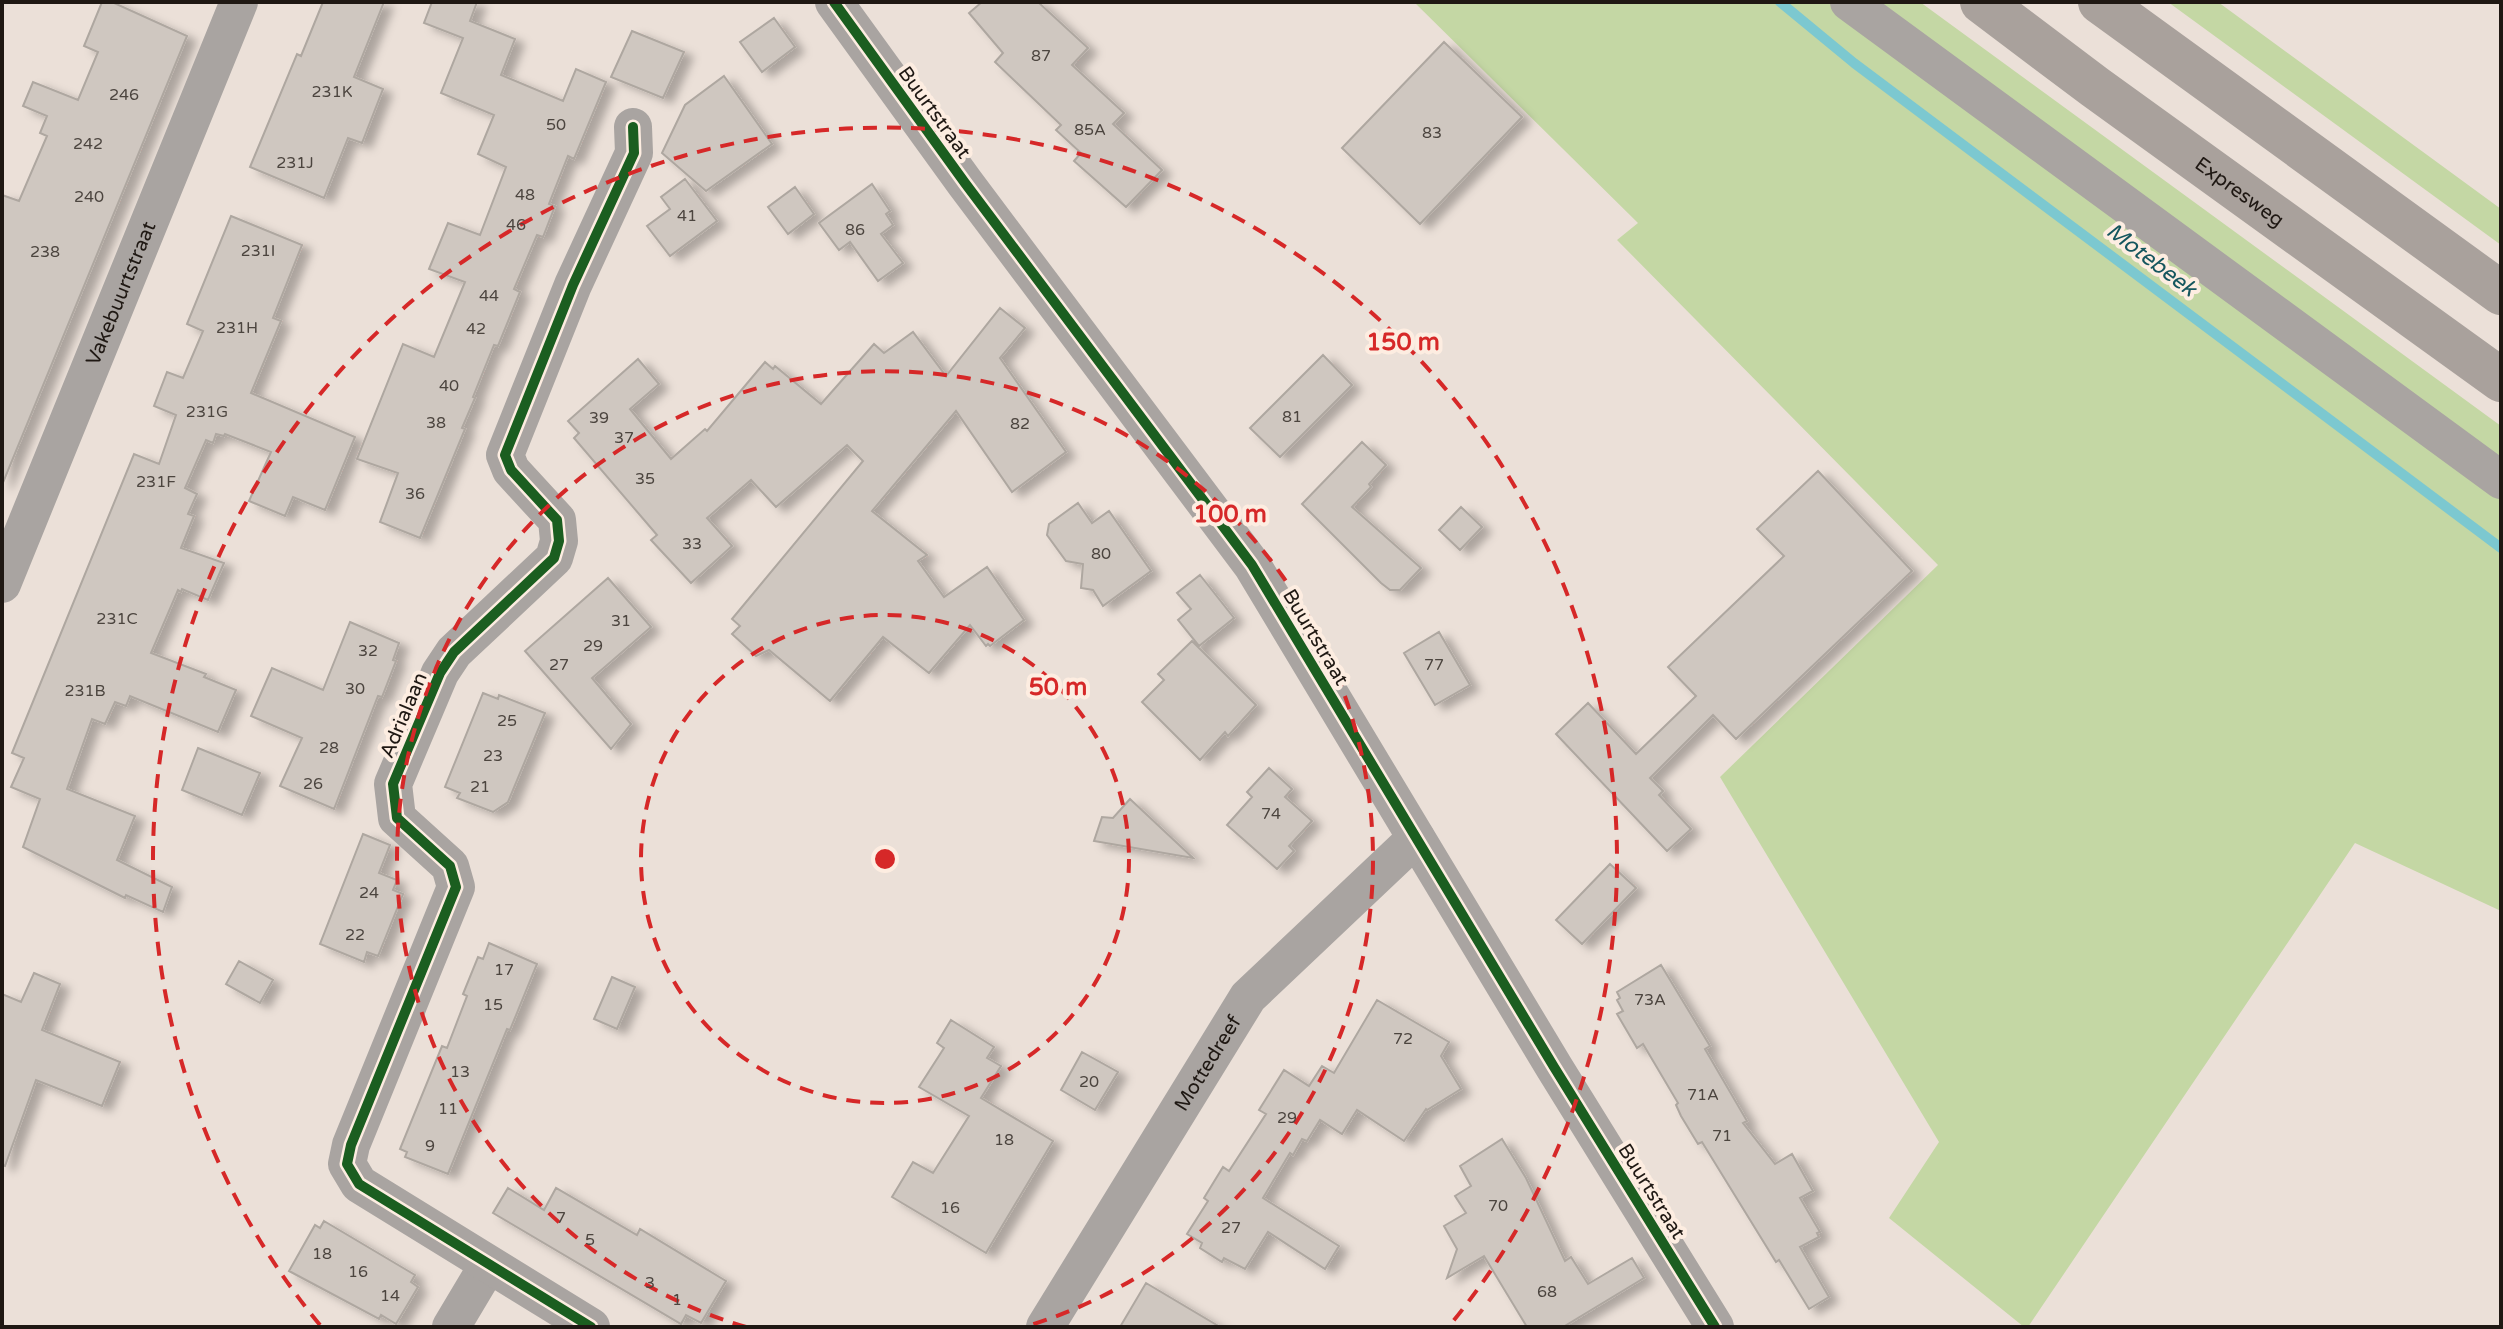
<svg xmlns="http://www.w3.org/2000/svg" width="2503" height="1329" font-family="'Varela Round',sans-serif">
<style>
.green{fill:#c4d7a4}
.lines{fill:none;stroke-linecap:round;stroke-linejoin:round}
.stream{stroke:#7cc8d0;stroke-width:10}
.building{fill:#cfc7c0;stroke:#aea7a0;stroke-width:2;filter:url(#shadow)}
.street{stroke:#a9a4a1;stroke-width:38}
.highway{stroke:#a9a19c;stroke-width:44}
.cycleway-casing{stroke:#fdede1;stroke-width:15}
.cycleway{stroke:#1b5e20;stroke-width:10}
.ring{fill:none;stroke:#d62828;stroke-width:4;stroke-dasharray:14 10}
.labels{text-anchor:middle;stroke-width:8;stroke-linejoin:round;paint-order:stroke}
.number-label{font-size:16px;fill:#4c453f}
.street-label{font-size:20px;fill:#1f1813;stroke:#fdede1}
.water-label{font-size:22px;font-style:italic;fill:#15565e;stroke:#fdede1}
.centre{fill:#d62828;stroke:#fdede1;stroke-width:4}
.ring-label{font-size:24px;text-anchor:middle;font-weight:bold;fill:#d62828;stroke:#fdede1;stroke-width:8;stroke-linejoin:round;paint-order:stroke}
</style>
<defs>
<filter id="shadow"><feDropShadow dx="9" dy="5" stdDeviation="4" flood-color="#0004"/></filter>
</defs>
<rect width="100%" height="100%" fill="#ebe0d8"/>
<!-- green -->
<path class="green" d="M1414 2H1920L2501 426V911L2355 843 2028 1327H2024L1889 1218 1939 1142 1720 777 1938 565 1617 240 1638 223Z
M2168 2H2218L2501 209V245Z"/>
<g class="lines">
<!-- stream -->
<path class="stream" d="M1780 2 1854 63 2501 548"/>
</g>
<!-- building -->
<path class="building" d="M102 2H112L187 36 2 485V195L19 201 47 136 40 133 47 116 23 106 33 82 78 100 98 52 84 46Z
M323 2H384L354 77 383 89 362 143 348 138 324 198 250 167 297 54 301 56Z
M432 2H477L470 21 515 39 501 75 563 101 576 69 606 82 574 159 568 156 549 204 555 206 543 237 537 235 514 289 520 292 498 346 494 345 473 397 475 398 462 428 465 429 420 538 380 522 398 473 357 459 403 344 434 357 465 282 429 269 448 223 480 235 506 167 478 154 494 115 441 93 463 38 424 23Z
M982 2H1038L1088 48 1072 65 1124 113 1113 124 1162 170 1126 207 1074 161 1081 153 1056 130 1061 125 995 62 1003 53 969 13Z
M774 18 795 47 762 72 740 42Z
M632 31 684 52 663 98 611 77Z
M1444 42 1522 117 1420 224 1342 148Z
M724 76 772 144 706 191 662 153 685 105Z
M685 179 717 221 670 256 647 226 670 209 661 197Z
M872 184 890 211 886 214 893 225 881 234 903 263 878 281 850 242 839 250 819 223Z
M795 187 814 214 788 234 768 207Z
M231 216 302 245 273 318 281 321 251 393 355 437 325 510 293 497 285 516 249 501 271 452 225 434 224 436 216 434 213 443 206 440 185 488 197 494 188 514 194 516 181 548 224 563 208 600 182 589 181 592 178 590 151 653 206 674 204 677 236 690 218 732 130 696 126 706 115 702 105 724 92 719 67 789 135 816 117 860 172 887 163 912 126 895 125 898 23 847 40 799 11 787 24 758 12 753 134 454 159 464 176 415 154 406 167 372 183 378 203 331 187 324Z
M1000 308 1025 328 1000 358 1066 452 1012 492 956 411 872 511 927 555 918 561 944 597 987 567 1024 620 990 646 988 644 986 646 970 625 929 673 883 637 830 701 769 650 756 656 732 634 740 626 732 619 863 461 847 445 776 507 751 480 707 518 732 546 691 583 651 540 657 535 574 438 579 433 568 421 638 359 659 384 630 409 671 459 705 429 707 431 765 362 773 369 775 366 821 404 874 344 884 353 913 332 946 376Z
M1323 355 1352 385 1280 457 1250 428Z
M1362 442 1386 465 1369 484 1371 487 1352 507 1421 568 1400 590H1390L1381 583 1302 504Z
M1818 471 1912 571 1736 739 1713 715 1650 778 1663 791 1659 795 1691 829 1667 851 1556 734 1588 703 1636 754 1696 696 1668 667 1784 556 1757 529Z
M1078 503 1092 523 1109 511 1151 571 1103 606 1093 590 1081 588 1083 564 1066 561 1047 535 1049 524Z
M1461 507 1482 527 1460 550 1439 530Z
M1200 575 1234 618 1199 646 1178 620 1191 609 1177 593Z
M608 578 651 627 592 678 631 724 611 749 525 651Z
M350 622 399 643 393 660 396 661 382 697 378 696 334 809 280 786 302 738 251 716 272 668 323 690Z
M1439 632 1470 685 1435 705 1404 653Z
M1192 641 1256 705 1228 736 1225 732 1200 760 1142 702 1164 680 1158 674Z
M483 693 498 699 499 695 545 713 508 802 493 812 457 798 460 793 445 787Z
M198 748 260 773 242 815 182 790Z
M1269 768 1292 789 1285 797 1312 821 1289 846 1294 851 1277 869 1227 825 1252 797 1247 792Z
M1130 799 1193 858 1094 841 1102 817 1113 818Z
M363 834 390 845 379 873 397 880 393 890 403 894 378 956 367 952 364 962 320 944Z
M1610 864 1636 888 1582 944 1556 920Z
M489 943 537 964 510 1030 507 1029 448 1174 405 1157 407 1152 400 1149 442 1046 447 1048 467 996 463 994 478 957 483 959Z
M239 961 273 980 260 1003 226 984Z
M1661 965 1710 1046 1705 1049 1747 1121 1743 1123 1775 1164 1792 1154 1813 1191 1800 1198 1820 1232 1817 1233 1819 1237 1800 1247 1829 1297 1809 1309 1779 1260 1776 1262 1702 1142 1698 1144 1681 1116 1676 1105 1678 1103 1643 1044 1637 1048 1617 1014 1623 1011 1617 1000 1620 998 1617 992Z
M34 973 60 984 42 1030 120 1062 102 1106 36 1080 5 1166 2 1165V994L21 1002Z
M612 977 635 987 617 1029 594 1019Z
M1377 1000 1449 1042 1441 1056 1461 1089 1427 1110 1426 1109 1404 1141 1357 1110 1342 1134 1320 1120 1307 1141 1302 1139 1293 1155 1290 1153 1263 1198 1339 1246 1325 1269 1268 1232 1245 1269 1224 1258 1222 1262 1200 1248 1202 1243 1187 1234 1208 1201 1204 1198 1223 1167 1229 1171 1266 1114 1259 1110 1284 1070 1309 1086 1322 1066 1334 1073Z
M951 1020 994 1047 987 1058 1001 1066 981 1098 1053 1141 986 1253 892 1197 913 1162 933 1173 969 1116 919 1087 944 1048 937 1043Z
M1082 1052 1118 1072 1095 1110 1061 1090Z
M1502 1139 1526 1178 1565 1261 1571 1257 1588 1284 1632 1258 1644 1278 1563 1327H1527L1484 1256 1447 1278 1457 1249 1444 1226 1466 1213 1455 1196 1471 1186 1460 1166Z
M508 1188 544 1210 556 1188 637 1235 640 1229 726 1281 701 1323 686 1315 681 1324 493 1213Z
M324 1221 415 1275 411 1282 418 1287 396 1324 381 1315 379 1319 289 1271 315 1225 320 1228Z
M1146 1283 1220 1327H1120Z"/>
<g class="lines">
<!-- street -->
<g class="street">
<path d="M834 2 965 183 1252 565 1554 1067 1715 1327"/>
<path d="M1849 2 2501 480"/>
<path id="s1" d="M2 584 239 2"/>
<path d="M451 1327 488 1265"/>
<path d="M591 1327 359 1184 347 1164 351 1145 456 887 450 866 397 818 393 784 440 673 454 652 554 558 559 541 557 520 511 470 505 455 573 285 634 153 633 127"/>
<path id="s2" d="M1045 1327 1248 997 1416 838"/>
</g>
<!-- highway -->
<g class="highway">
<path id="s3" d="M1982 2 2095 87 2501 380"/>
<path d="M2100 2 2501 293"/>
</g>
<defs>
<path id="cycleway" d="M834 2 965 183 1252 565 1554 1067 1715 1327
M591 1327 359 1184 347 1164 351 1145 456 887 450 866 397 818 393 784 440 673 454 652 554 558 559 541 557 520 511 470 505 455 573 285 634 153 633 127"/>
</defs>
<!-- cycleway casing -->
<use href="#cycleway" class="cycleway-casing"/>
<!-- cycleway -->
<use href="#cycleway" class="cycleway"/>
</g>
<!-- distance rings -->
<g class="ring">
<circle cx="885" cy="859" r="244"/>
<path d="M746 1327A488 488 0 1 1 1024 1327"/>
<path d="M320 1325A732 732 0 1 1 1450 1325"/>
</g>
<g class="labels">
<!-- number labels -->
<g class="number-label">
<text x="1041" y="61">87</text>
<text x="332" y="97">231K</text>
<text x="124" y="100">246</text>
<text x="556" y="130">50</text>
<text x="1090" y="135">85A</text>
<text x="1432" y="138">83</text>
<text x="88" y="149">242</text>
<text x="295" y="168">231J</text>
<text x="525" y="200">48</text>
<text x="89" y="202">240</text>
<text x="687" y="221">41</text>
<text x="516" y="230">46</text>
<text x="855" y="235">86</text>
<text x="258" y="256">231I</text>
<text x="45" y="257">238</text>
<text x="489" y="301">44</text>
<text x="237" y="333">231H</text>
<text x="476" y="334">42</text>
<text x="449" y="391">40</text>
<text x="207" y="417">231G</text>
<text x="1292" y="422">81</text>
<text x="599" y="423">39</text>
<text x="436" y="428">38</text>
<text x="1020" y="429">82</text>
<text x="624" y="443">37</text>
<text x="645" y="484">35</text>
<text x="156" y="487">231F</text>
<text x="415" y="499">36</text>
<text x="692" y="549">33</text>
<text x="1101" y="559">80</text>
<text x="117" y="624">231C</text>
<text x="621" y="626">31</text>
<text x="593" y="651">29</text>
<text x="368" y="656">32</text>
<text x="559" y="670">27</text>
<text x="1434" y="670">77</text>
<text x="355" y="694">30</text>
<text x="85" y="696">231B</text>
<text x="507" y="726">25</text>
<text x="329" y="753">28</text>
<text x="493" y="761">23</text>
<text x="313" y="789">26</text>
<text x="480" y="792">21</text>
<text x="1271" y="819">74</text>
<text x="369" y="898">24</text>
<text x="355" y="940">22</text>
<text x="504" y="975">17</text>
<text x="1650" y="1005">73A</text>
<text x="493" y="1010">15</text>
<text x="1403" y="1044">72</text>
<text x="460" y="1077">13</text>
<text x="1089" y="1087">20</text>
<text x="1703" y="1100">71A</text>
<text x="448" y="1114">11</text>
<text x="1287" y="1123">29</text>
<text x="1722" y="1141">71</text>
<text x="1004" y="1145">18</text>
<text x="430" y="1151">9</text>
<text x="1498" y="1211">70</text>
<text x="950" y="1213">16</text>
<text x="561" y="1223">7</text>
<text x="1231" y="1233">27</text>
<text x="590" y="1245">5</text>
<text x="322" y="1259">18</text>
<text x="358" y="1277">16</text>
<text x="650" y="1288">3</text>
<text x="1547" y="1297">68</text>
<text x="390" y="1301">14</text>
<text x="677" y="1305">1</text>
</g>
<!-- street labels -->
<g class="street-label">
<text transform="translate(935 112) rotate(54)" y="7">Buurtstraat</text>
<text dy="7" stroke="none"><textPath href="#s3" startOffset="320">Expresweg</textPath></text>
<text dy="7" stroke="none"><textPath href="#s1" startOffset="314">Vakebuurtstraat</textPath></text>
<text transform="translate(1316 637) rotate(59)" y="7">Buurtstraat</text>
<text transform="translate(403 715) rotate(-67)" y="7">Adrialaan</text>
<text dy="7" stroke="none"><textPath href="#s2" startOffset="310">Mottedreef</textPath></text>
<text transform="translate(1652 1191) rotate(58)" y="7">Buurtstraat</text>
</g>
<!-- water labels -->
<g class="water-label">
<text transform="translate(2152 259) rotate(37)" y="8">Motebeek</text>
</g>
</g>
<circle cx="885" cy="859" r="12" class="centre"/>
<g class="ring-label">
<text x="1403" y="350">150 m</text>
<text x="1230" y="522">100 m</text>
<text x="1058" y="695">50 m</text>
</g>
<!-- border -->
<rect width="2503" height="1329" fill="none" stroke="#1f1813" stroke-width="8"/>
</svg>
